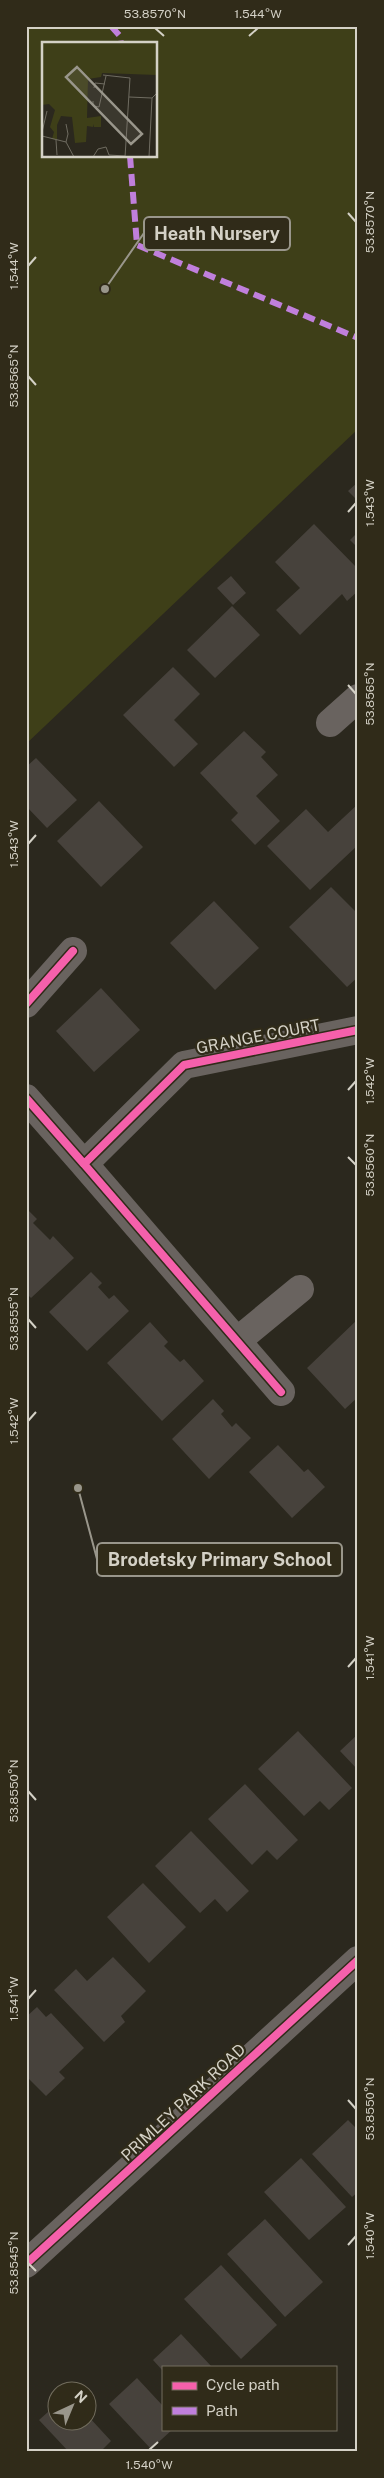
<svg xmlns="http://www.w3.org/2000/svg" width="384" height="2478" font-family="'Public Sans',sans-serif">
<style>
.green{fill:#3e3f18;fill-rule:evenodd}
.building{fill:#47423c}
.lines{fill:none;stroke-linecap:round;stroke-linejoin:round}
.street{stroke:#69635f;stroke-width:28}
.quiet{stroke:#c07fdc;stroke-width:6;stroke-dasharray:12 6;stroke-linecap:butt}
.cycleway-casing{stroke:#302b19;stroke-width:11}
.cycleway{stroke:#f560ab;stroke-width:8}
.ticks{fill:none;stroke:#d4d1c6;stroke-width:2}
.labels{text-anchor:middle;stroke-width:4.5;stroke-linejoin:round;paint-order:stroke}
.street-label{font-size:16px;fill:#d4d1c6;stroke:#302b19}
.inset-road{fill:none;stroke:#6f6c61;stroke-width:1}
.view{fill:#99968b;fill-opacity:0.15;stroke:#99968b;stroke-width:2.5}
.inset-edge{fill:none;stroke:#d4d1c6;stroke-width:2.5}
.leader{fill:none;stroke:#99968b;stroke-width:2}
.callout-dot{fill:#99968b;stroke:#302b19;stroke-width:2}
.callout{fill:#302b19;stroke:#99968b;stroke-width:2}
.callout-label{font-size:18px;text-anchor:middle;font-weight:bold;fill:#d4d1c6}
.neatline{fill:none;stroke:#d4d1c6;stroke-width:2}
.ticks-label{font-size:12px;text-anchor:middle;fill:#d4d1c6}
</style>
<rect width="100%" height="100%" fill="#2b281e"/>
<!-- green -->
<path class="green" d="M26 26H358V429L26 744ZM44 44H156V156H44Z"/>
<!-- building -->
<path class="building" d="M358 482V501L348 491Z
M314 524 358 569V591L347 601 342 594 300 635 276 610 300 588 275 562Z
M358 532V548L350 540Z
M231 576 246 593 233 605 217 588Z
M232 606 260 635 215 678 187 650Z
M173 667 200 694 174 720 198 744 174 767 123 715Z
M244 731 266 752 261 757 278 775 256 796 280 821 255 845 231 820 238 813 200 773Z
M36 758 77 800 47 828 26 806V767Z
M99 801 143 847 101 887 57 841Z
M358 804V845L310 890 267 846 306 809 328 832Z
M331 887 358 914V977L347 987 289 927Z
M214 901 259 948 215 990 170 943Z
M101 988 140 1030 94 1072 56 1031Z
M26 1208 37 1219 33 1223 50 1240 53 1236 74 1258 31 1298 26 1293Z
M91 1272 102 1283 98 1287 109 1299 114 1295 129 1311 87 1351 49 1312Z
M358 1319V1397L345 1409 307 1368Z
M150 1322 168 1342 164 1346 180 1362 184 1359 204 1381 162 1421 107 1363Z
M213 1399 224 1411 221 1414 232 1427 236 1423 251 1438 209 1479 172 1439Z
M278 1445 304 1472 308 1469 325 1487 292 1518 249 1472Z
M298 1731 352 1788 329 1810 320 1801 304 1816 258 1769Z
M358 1734V1770L340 1751Z
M245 1784 298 1840 277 1860 267 1850 252 1865 208 1819Z
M191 1831 249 1891 227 1912 215 1899 200 1913 155 1866Z
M143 1883 186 1927 149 1963 107 1917Z
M113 1957 146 1991 121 2016 125 2022 104 2042 54 1990 76 1969 87 1981Z
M37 2007 46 2017 51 2013 84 2048 59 2072 65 2078 46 2096 26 2076V2017Z
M348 2120 358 2130V2192L352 2197 312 2154Z
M301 2158 346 2207 309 2240 264 2192Z
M265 2219 323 2282 285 2317 227 2254Z
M221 2265 277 2325 241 2359 184 2299Z
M181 2334 212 2367H163V2371L153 2360Z
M137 2378 163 2406V2429H173L151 2449 109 2404Z
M58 2403V2420H88V2416L111 2441 100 2452H69L39 2420Z"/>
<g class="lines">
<!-- street -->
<path class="street" d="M330 723 358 698
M26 1004 73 951
M26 1098 84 1164 184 1065 358 1030
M84 1164 281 1392
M237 1341 300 1289
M26 2264 358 1960"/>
<!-- quiet -->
<path class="quiet" d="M111 26 120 36 121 44
M130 156 137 245 358 338"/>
<defs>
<path id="cycleway" d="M26 1004 73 951
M26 1098 84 1164 184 1065 358 1030
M84 1164 281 1392
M26 2264 358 1960"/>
</defs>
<!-- cycleway casing -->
<use href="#cycleway" class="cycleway-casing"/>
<!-- cycleway -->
<use href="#cycleway" class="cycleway"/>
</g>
<!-- ticks -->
<path class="ticks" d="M155 28 164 36M249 36 258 28M348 213 356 222M28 266 36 257M28 376 36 385M348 512 356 503M348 685 356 694M28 844 36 835M348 1090 356 1081M348 1157 356 1165M28 1319 36 1328M28 1421 36 1412M348 1667 356 1658M28 1791 36 1800M28 1999 36 1990M348 2100 356 2109M348 2245 356 2236M28 2263 36 2271M149 2450 158 2442"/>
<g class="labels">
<!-- street labels -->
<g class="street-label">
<text transform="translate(258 1036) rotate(-11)" y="6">GRANGE COURT</text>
<text transform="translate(183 2102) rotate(-43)" y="6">PRIMLEY PARK ROAD</text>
</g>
</g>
<!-- overview -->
<g transform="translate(42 42)">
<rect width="115" height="115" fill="#2b281e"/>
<path d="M0 0H115V33L60 31 59 35 46 37 45 76 59 74V85H52V82L51 85 45 84 44 100 33 101 30 75 19 74 15 83V98L10 97 12 90 8 85 13 68 7 62 0 63Z" fill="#3e3f18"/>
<path class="inset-road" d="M61 33 88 36 83 115M52 46 53 41 63 42M87 55 110 56 115 51M51 59V64L57 65 64 34M24 82 26 92 24 100M0 90 5 69M0 94 24 100 32 115M14 98 15 113M51 115 56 107 64 105 67 113 83 114M107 115 110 56"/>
<path class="view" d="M35 25 100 92 89 102 24 35Z"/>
<rect width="115" height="115" class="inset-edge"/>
</g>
<!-- callouts -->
<path class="leader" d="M105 289L144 233M78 1488L97 1559"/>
<g class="callout-dot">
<circle cx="105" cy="289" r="5"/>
<circle cx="78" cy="1488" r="5"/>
</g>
<g class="callout">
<rect x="144" y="217" width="146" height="33" rx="5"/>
<rect x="97" y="1543" width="245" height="33" rx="5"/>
</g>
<g class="callout-label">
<text x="217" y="240">Heath Nursery</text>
<text x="220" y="1566">Brodetsky Primary School</text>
</g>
<!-- border -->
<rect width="384" height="2478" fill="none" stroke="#302b19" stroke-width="55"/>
<!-- legend -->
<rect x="162" y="2366" width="175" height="65" fill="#302b19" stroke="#726d5e"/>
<rect x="172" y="2382" width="25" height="8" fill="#f560ab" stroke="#726d5e"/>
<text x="206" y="2390" font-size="15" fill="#d4d1c6">Cycle path</text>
<rect x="172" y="2407" width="25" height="8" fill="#c07fdc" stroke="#726d5e"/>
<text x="206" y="2416" font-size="15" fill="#d4d1c6">Path</text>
<!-- north arrow -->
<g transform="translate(72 2406) rotate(44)"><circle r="24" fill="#302b19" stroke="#726d5e"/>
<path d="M0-4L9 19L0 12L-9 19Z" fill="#99968b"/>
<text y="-8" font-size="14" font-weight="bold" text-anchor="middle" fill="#d4d1c6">N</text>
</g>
<rect x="28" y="28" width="328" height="2422" class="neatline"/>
<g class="ticks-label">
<text x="155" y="18">53.8570°N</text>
<text x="258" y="18">1.544°W</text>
<text transform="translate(370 222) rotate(-90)" y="4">53.8570°N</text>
<text transform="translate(14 266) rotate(-90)" y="4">1.544°W</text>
<text transform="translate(14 376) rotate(-90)" y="4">53.8565°N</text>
<text transform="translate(370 503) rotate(-90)" y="4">1.543°W</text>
<text transform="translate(370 694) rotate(-90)" y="4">53.8565°N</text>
<text transform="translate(14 844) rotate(-90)" y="4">1.543°W</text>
<text transform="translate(370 1081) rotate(-90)" y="4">1.542°W</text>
<text transform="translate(370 1165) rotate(-90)" y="4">53.8560°N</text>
<text transform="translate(14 1319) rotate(-90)" y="4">53.8555°N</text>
<text transform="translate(14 1421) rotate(-90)" y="4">1.542°W</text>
<text transform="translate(370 1658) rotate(-90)" y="4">1.541°W</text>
<text transform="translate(14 1791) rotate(-90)" y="4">53.8550°N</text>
<text transform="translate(14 1999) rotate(-90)" y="4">1.541°W</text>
<text transform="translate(370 2109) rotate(-90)" y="4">53.8550°N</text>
<text transform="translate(370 2236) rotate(-90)" y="4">1.540°W</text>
<text transform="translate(14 2263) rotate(-90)" y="4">53.8545°N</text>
<text x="149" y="2469">1.540°W</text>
</g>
</svg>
